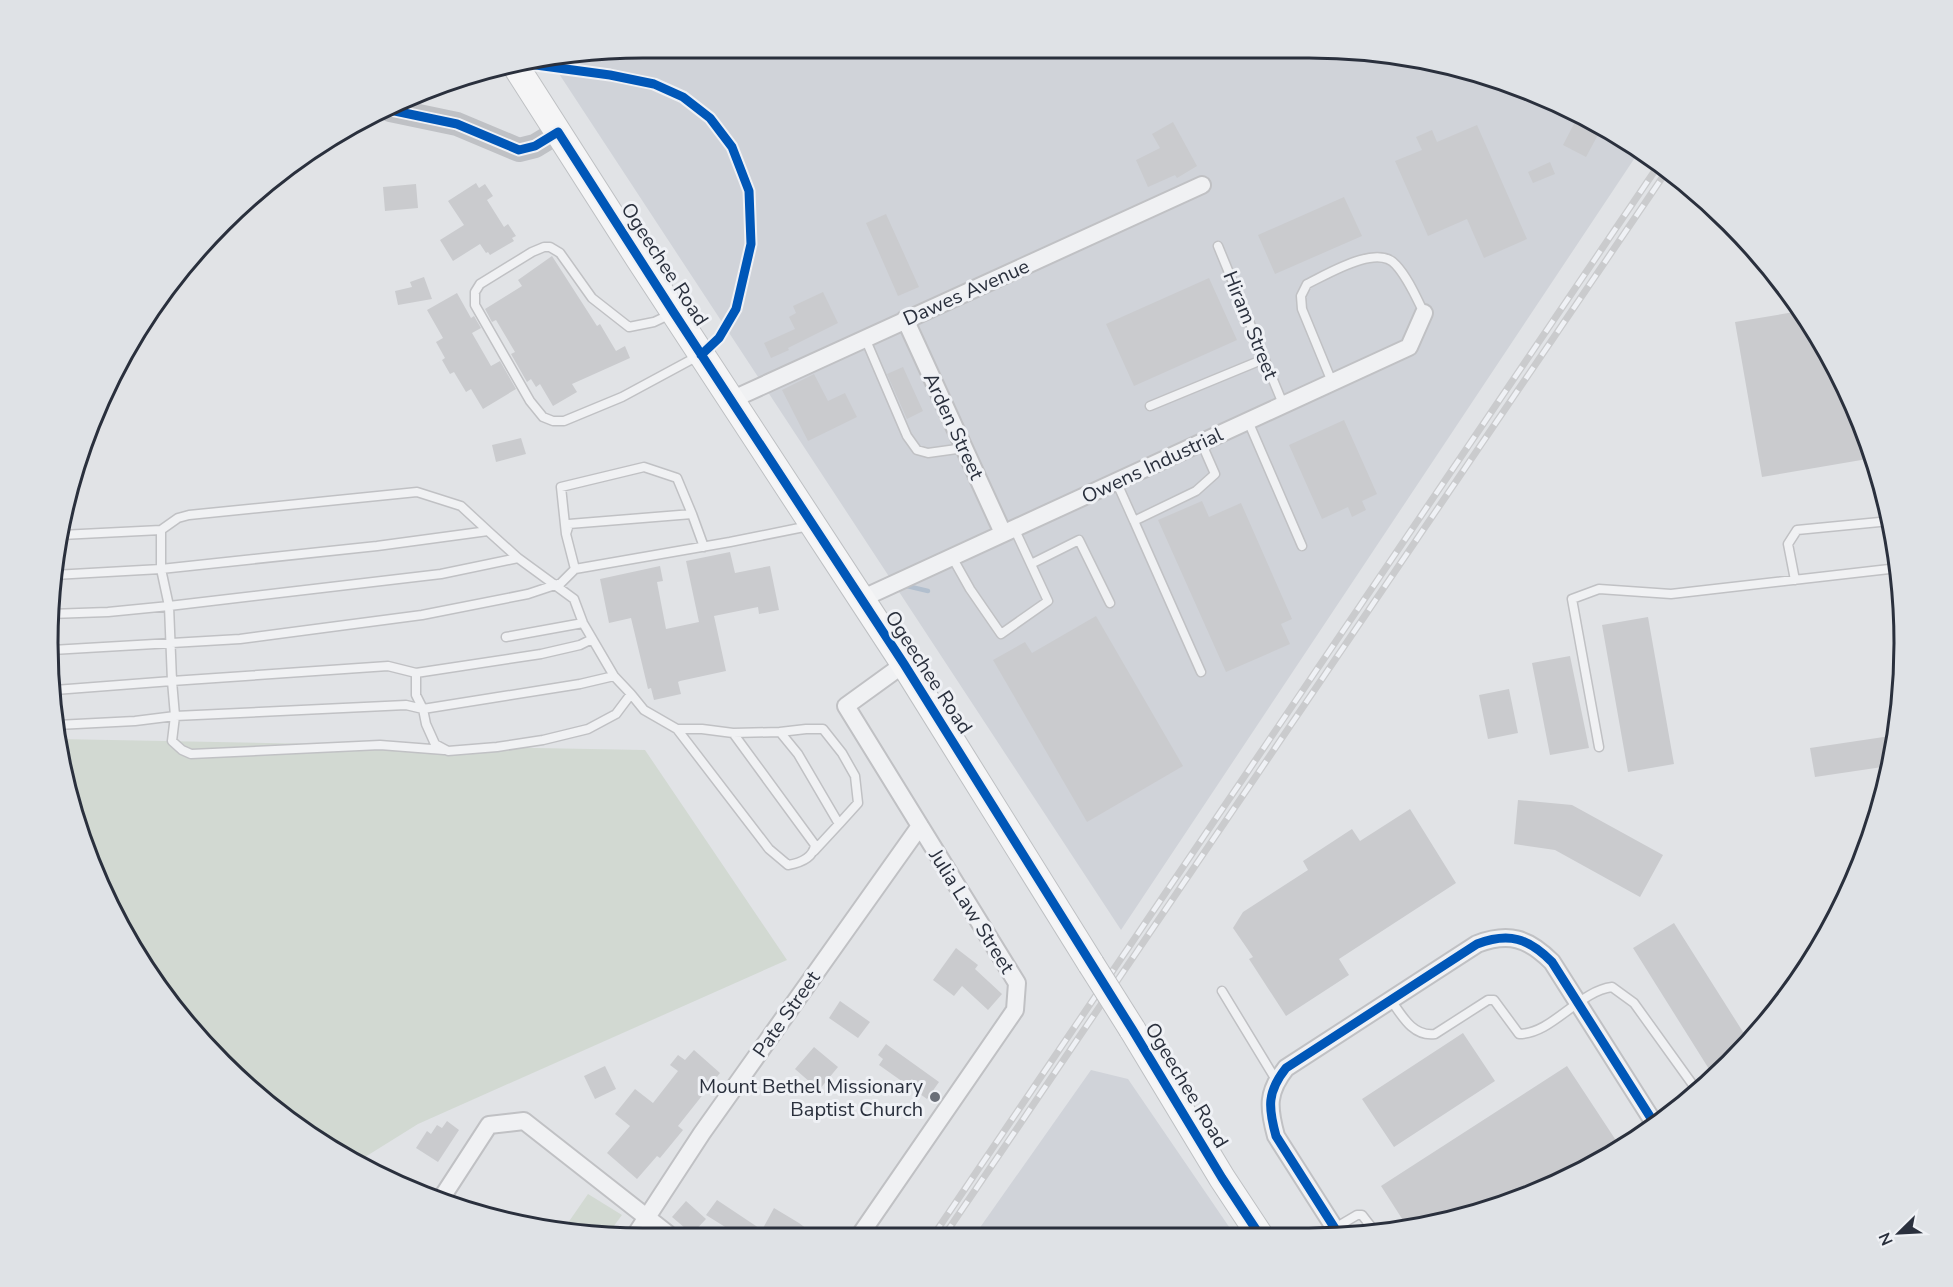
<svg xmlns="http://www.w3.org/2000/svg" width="1953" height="1287" font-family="'Nunito Sans',sans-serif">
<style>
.built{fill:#d0d3d9}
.green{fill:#d2d9d2}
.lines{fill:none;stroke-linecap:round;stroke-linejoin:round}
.stream{stroke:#b2bfce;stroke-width:4.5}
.building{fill:#cacbce}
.lane-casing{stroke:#c0c1c4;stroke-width:11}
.street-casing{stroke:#c0c1c4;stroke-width:20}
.primary-casing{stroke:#bec0c3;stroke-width:28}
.lane{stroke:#f0f1f3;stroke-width:8}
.street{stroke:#f0f1f3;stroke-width:16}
.secondary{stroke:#bfc1c5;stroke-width:24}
.primary{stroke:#f5f5f6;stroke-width:26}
.rail-casing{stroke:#cacbcd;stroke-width:7}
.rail{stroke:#eff1f5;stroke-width:4.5;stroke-dasharray:14;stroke-linecap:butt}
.primary-bridge-casing{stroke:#bec0c3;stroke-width:28;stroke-linecap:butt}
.primary-bridge{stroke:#f5f5f6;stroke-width:26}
.cycleway-casing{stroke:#eff1f5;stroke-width:13}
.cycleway{stroke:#0057b8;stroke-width:9}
.poi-dot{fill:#6a6f78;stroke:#eff1f5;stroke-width:2}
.labels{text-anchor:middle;stroke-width:6;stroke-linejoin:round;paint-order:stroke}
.street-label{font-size:20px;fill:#2a303d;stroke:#eff1f5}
.poi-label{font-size:20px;fill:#2a303d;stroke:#eff1f5;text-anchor:end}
.rim{fill:none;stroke:#2a303d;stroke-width:3}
</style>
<rect width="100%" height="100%" fill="#e1e3e6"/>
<!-- built -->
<path class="built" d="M565 53H1388L1464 68 1573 109 1638 153 1121 930 548 57Z
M1091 1070 1128 1079 1236 1237 974 1236Z"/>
<!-- green -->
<path class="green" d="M58 739 645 750 787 960 418 1124 357 1162 251 1091 196 1036 128 942 93 871 60 760Z
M588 1194 622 1215 608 1234 561 1233Z"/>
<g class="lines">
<!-- stream -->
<path class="stream" d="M907 586 928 591"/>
</g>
<!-- building -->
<path class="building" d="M1576 120 1599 133 1586 157 1563 145Z
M1173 122 1197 166 1177 178 1175 175 1148 187 1136 160 1160 148 1152 134Z
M1477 125 1527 239 1484 258 1467 219 1428 236 1395 161 1422 150 1416 137 1432 130 1437 142Z
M1550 162 1555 174 1533 183 1528 172Z
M476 183 479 188 485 184 493 196 487 200 504 227 508 224 516 236 512 238 514 241 490 255 488 252 486 253 480 244 453 261 440 240 464 225 448 201Z
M416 184 418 208 385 211 383 187Z
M1344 197 1362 236 1275 274 1258 235Z
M886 214 919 287 898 296 866 223Z
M552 256 597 326 600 324 616 351 625 346 630 358 572 384 577 392 553 406 540 384 536 387 531 379 527 382 511 354 515 352 496 320 492 322 485 309 522 286 518 280Z
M424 277 432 299 398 305 395 291 412 287 410 282Z
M1209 278 1237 340 1134 386 1106 324Z
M823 292 838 323 788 348 789 350 771 358 764 343 795 329 789 317 796 313 793 306Z
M457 293 471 318 474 316 481 328 472 333 491 366 500 361 516 389 483 409 471 389 466 392 454 372 450 374 442 360 445 358 436 342 443 338 427 310Z
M1800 311 1844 380 1873 458 1762 477 1735 322Z
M903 367 923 411 907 419 887 374Z
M814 374 828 401 845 393 857 417 808 441 782 390Z
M1344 420 1377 494 1362 501 1366 510 1352 517 1348 507 1322 519 1289 445Z
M521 438 526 454 496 462 492 445Z
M1202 501 1209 517 1241 503 1292 619 1281 624 1290 644 1226 672 1158 520Z
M730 552 735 573 770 566 779 610 759 614 758 607 714 616 726 671 680 681 678 682 681 694 654 700 651 688 648 689 631 618 609 623 600 579 660 566 663 581 657 582 666 629 699 622 686 561Z
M1096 616 1183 766 1087 822 993 660 1025 642 1032 653Z
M1648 617 1674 764 1628 772 1602 625Z
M1570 656 1589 748 1550 755 1532 663Z
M1509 689 1518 733 1488 739 1479 695Z
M1897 735 1889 766 1815 777 1810 748Z
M1518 800 1572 805 1663 855 1640 897 1555 850 1514 844Z
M1410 809 1456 883 1339 959 1349 975 1286 1016 1249 959 1253 957 1233 928 1243 912 1308 870 1303 861 1352 829 1360 841Z
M1674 923 1750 1043 1714 1077 1633 948Z
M956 948 978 965 975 969 1002 994 988 1010 962 986 954 996 933 980Z
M840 1001 870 1022 858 1038 829 1018Z
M1463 1033 1495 1081 1394 1147 1362 1099Z
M886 1044 939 1082 927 1099 879 1065 883 1059 878 1055Z
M814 1047 838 1067 819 1090 795 1069Z
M694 1050 720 1073 678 1126 683 1130 660 1158 657 1156 637 1179 607 1153 630 1126 615 1114 635 1089 653 1103 678 1071 670 1065 678 1055 685 1060Z
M605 1066 616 1089 595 1099 584 1076Z
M1567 1066 1621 1148 1573 1178 1463 1219 1408 1228 1381 1186Z
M447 1121 459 1130 438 1162 416 1148 427 1131 431 1134 437 1125 442 1128Z
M717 1200 762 1230 774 1208 799 1223 815 1235H738L706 1215Z
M686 1201 706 1219 692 1234 672 1217Z"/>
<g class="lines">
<defs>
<path id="lane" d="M1218 246 1283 404
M671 314 654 322 629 327 592 298 560 253 550 247H544L532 252 480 284 475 292V305L530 401 543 417 553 421H564L622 397 698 356
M865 338 907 436 917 450 928 453 964 448
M1332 382 1302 309 1301 296 1307 284C1328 274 1378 243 1396 265 1408 278 1416 297 1424 313
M1150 406 1264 359
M1248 421 1302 546
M1116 481 1134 521 1196 491 1215 474 1201 442
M1134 521 1201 672
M161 530 178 518 189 515 417 492 461 506 488 531
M566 534 561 487 644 467 677 478 692 514
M61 535 161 530V569L377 546 488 531 518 558
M952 557 970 589 1001 634 1048 601 1014 528
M1031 564 1079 540 1110 603
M575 569 566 534 569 524 692 514 704 547
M54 575 161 569 169 606 441 574 518 558 574 599 583 623 614 676 580 684 423 709 416 695V673L541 654 580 645 592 639
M1795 580 1788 544 1797 530 1890 521
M50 614 108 612 169 606 172 681 55 690
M506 637 583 623
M52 650 240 639 422 615 528 594 561 583 575 569 730 542 809 526
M416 673 388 666 172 681 175 716 406 705 423 709 426 724 435 744 448 751 497 747 543 740 588 729 616 714 631 694 614 676
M631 694 644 710 677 729 769 849 788 865C800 863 813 858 815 845L733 733 702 729H677
M57 725 135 721 175 716 172 741 182 750 191 754 380 745 444 750
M780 732 806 729H823L842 753 855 776 858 803 839 824
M733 733 780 732 798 754 839 824 814 851
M1599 747 1572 599 1599 589 1671 594 1898 568
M1222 991 1276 1080
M1391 1000C1402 1016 1413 1037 1435 1034L1488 1000H1494L1519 1034C1552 1034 1579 991 1612 987L1634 1003 1698 1092
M1335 1228 1357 1215H1362L1376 1233"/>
<path id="street" d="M905 319 1003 533
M731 400 1202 185
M861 599 1409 347 1424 313
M439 1202 489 1125 524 1121 668 1234
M636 1234 702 1133 920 826
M860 1235 1015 1010 1017 983 846 706 904 664
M1341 1238 1276 1136C1268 1107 1267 1092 1286 1068L1477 944C1509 932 1528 938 1552 962L1656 1126"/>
<path id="primary" d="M515 65 639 259 904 664 1091 964
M1132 1029 1222 1178 1261 1237"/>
</defs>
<!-- lane casing -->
<use href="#lane" class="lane-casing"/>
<!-- street casing -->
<use href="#street" class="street-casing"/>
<!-- primary casing -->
<use href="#primary" class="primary-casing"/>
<!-- lane -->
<use href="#lane" class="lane"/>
<!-- street -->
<use href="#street" class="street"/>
<!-- secondary -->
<path class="secondary" d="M390 110 457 124 519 150 535 146 558 132"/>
<!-- primary -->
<use href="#primary" class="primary"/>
<defs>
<path id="rail" d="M933 1236 1658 166
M944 1236 1666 172"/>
</defs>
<!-- rail casing -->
<use href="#rail" class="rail-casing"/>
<!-- rail -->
<use href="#rail" class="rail"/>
<defs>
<path id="primary-bridge" d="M1091 964 1132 1029"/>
</defs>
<!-- primary-bridge casing -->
<use href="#primary-bridge" class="primary-bridge-casing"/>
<!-- primary-bridge -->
<use href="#primary-bridge" class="primary-bridge"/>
<defs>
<path id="cycleway" d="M521 63 610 75 654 84 683 97 710 118 732 147 749 191 751 244 736 309 719 338 701 355
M390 110 457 124 519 150 535 146 558 132 674 313 904 664 1132 1029 1222 1178 1261 1237
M1341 1238 1276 1136C1268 1107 1267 1092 1286 1068L1477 944C1509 932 1528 938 1552 962L1656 1126"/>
</defs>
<!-- cycleway casing -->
<use href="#cycleway" class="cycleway-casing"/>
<!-- cycleway -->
<use href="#cycleway" class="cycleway"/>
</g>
<!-- markers -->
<circle class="poi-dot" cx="935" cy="1097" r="6"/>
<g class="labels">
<!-- street labels -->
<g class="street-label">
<text transform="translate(665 264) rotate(57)" y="7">Ogeechee Road</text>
<text transform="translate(966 292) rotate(-24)" y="7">Dawes Avenue</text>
<text transform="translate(1251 325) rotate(68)" y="7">Hiram Street</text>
<text transform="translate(954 426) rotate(65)" y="7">Arden Street</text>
<text transform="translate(1152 465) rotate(-25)" y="7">Owens Industrial</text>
<text transform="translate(929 672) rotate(57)" y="7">Ogeechee Road</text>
<text transform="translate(972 911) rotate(58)" y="7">Julia Law Street</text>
<text transform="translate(786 1014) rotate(-55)" y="7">Pate Street</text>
<text transform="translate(1187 1085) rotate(59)" y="7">Ogeechee Road</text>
</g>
<!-- poi labels -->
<g class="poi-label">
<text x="923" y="1093">Mount Bethel Missionary<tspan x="923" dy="23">Baptist Church</tspan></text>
</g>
</g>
<!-- crop -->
<path d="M0 0H1953V1287H0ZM643 58H1309A585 585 0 0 1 1894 643V643A585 585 0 0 1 1309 1228H643A585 585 0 0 1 58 643V643A585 585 0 0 1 643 58Z" fill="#dfe2e6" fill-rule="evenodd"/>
<path class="rim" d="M643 58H1309A585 585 0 0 1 1894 643V643A585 585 0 0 1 1309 1228H643A585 585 0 0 1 58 643V643A585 585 0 0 1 643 58Z"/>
<!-- north arrow -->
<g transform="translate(1899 1233) rotate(246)" stroke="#eff1f5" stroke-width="4.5" paint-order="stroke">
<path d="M0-4.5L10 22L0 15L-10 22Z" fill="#2a303d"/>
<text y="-9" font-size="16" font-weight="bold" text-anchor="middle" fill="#2a303d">N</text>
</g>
</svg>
